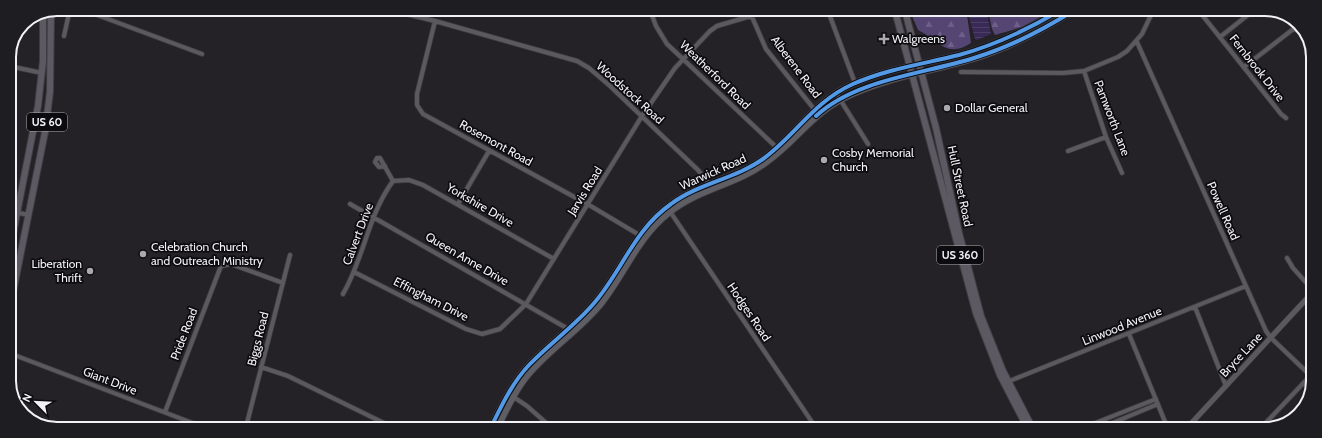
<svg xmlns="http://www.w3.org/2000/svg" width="1322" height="438" font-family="Cabin,sans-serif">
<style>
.forest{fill:url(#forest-firs)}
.water{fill:url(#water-rules)}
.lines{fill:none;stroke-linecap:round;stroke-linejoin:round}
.minor-casing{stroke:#3e3d42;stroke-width:5.5}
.tertiary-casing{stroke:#3e3d42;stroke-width:6}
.secondary-casing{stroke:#3e3d42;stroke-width:7}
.primary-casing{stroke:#3e3d42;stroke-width:8}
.minor{stroke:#5b595d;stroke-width:4}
.tertiary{stroke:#5b595d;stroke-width:5}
.secondary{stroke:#605e65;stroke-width:5.5}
.primary{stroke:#5d5962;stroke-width:6}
.cycleway-casing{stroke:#0c0b0e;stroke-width:6}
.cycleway{stroke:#5399e6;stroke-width:4}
.poi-dot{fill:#aaa9ae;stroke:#0c0b0e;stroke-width:1.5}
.labels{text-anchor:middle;stroke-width:3.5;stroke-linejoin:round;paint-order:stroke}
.shield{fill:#0c0b0e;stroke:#adacb1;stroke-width:1}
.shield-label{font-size:11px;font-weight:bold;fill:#f2f1f7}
.poi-label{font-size:12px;fill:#f2f1f7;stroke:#0c0b0e;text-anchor:start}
.street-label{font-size:12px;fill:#f2f1f7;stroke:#0c0b0e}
.rim{fill:none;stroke:#f2f1f7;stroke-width:2}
</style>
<defs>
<pattern id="forest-firs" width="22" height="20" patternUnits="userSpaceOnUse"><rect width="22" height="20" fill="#544573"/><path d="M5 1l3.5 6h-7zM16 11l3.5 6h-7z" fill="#6d6088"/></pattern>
<pattern id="water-rules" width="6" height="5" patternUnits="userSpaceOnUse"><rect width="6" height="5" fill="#382955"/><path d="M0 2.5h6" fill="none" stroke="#4c3e66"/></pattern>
</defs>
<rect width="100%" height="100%" fill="#242227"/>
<!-- forest -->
<path class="forest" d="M910 11H979L967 15 971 43C946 59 939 40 918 30Z
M988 11H1051L1022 27 995 35 992 29Z"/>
<!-- water -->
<path class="water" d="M984 12 987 13 991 34 977 40 975 39 969 17Z"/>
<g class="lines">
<defs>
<path id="minor" d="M81 9 202 54
M650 10 656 26 667 44 774 145 775 148
M749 10 766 49 818 114
M828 11 855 83
M1199 11 1281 114 1286 118
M398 12 435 21 577 61 589 68 610 86 698 170 710 185
M435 21 417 94V105L423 114 589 205 641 236
M64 36 70 9
M1220 37 1253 11
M1137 42 1266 331 1271 338 1311 376
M9 66 42 73
M1244 67 1292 30 1298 29
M1084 71 1106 137 1122 173
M961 72 1063 73 1084 71 1118 57 1127 51 1142 34 1153 11
M836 93 868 144
M1068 151 1106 137
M385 166 379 167 375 162 377 158H380L393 181
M393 181 409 180 423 185 554 259
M350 204 570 330
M458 204 489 151
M669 210 816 428
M9 211 29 215
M1287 258 1293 268 1311 288
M354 272 466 329 482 334 500 329 526 304 642 116 675 68 710 31 717 26 771 10
M343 294C364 258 368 215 393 181
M1195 307 1226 386
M1129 334 1168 429
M9 353 203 427
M261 367 288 376 392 427
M1007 382 1246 286
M512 396 527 406 552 428
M165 412 221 266 231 264 283 283
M246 427 290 255
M1080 429 1156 399
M1098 429 1158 404
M1260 429 1311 375"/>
<path id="tertiary" d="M1186 429 1311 294"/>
<path id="secondary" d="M491 427C502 405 512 383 529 365 550 343 576 325 595 302 623 269 634 230 671 204 699 183 735 179 763 159 796 135 813 102 853 84 887 69 923 64 959 55 995 45 1027 30 1059 11
M498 427C507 409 516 389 529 374 551 348 580 330 601 304 625 274 638 237 669 213 698 189 737 185 767 162 799 139 813 111 853 94 891 77 933 71 973 59 1009 48 1041 31 1073 11"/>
<path id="primary" d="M895 11 976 313 1000 375 1028 429
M905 11 936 128 959 233 981 316 1003 371 1033 429
M9 254 38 106 43 61V14
M9 312 45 132 50 92 51 11"/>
</defs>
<!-- minor casing -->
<use href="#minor" class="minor-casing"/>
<!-- tertiary casing -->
<use href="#tertiary" class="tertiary-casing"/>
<!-- secondary casing -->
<use href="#secondary" class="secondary-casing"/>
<!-- primary casing -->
<use href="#primary" class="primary-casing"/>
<!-- minor -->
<use href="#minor" class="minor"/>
<!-- tertiary -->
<use href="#tertiary" class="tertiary"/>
<!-- secondary -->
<use href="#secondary" class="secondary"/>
<!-- primary -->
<use href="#primary" class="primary"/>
<defs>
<path id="cycleway" d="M816 116C856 79 924 74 974 58 1010 47 1041 31 1073 11
M491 427C502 405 512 383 529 365 550 343 576 325 595 302 623 269 634 230 671 204 699 183 735 179 763 159 796 135 813 102 853 84 887 69 923 64 959 55 995 45 1027 30 1059 11"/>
</defs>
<!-- cycleway casing -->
<use href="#cycleway" class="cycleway-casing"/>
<!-- cycleway -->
<use href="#cycleway" class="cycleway"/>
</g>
<!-- markers -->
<g class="poi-dot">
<path d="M882 33h4v4h4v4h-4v4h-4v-4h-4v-4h4z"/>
<circle cx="947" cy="108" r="4"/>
<circle cx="824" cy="160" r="4"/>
<circle cx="143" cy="254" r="4"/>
<circle cx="90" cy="271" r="4"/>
</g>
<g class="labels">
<!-- shield labels -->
<g class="shield">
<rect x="27" y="113" width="40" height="18" rx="3"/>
<rect x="937" y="246" width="46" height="18" rx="3"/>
</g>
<g class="shield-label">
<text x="47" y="126">US 60</text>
<text x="960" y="259">US 360</text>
</g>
<!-- poi labels -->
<g class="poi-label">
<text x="892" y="43">Walgreens</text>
<text x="955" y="112">Dollar General</text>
<text x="832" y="157">Cosby Memorial<tspan x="832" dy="14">Church</tspan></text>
<text x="151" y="251">Celebration Church<tspan x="151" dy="14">and Outreach Ministry</tspan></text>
<text x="82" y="268" text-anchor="end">Liberation<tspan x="82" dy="14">Thrift</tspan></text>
</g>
<!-- street labels -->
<g class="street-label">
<text transform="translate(796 67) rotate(53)" y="4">Alberene Road</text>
<text transform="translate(1257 68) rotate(52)" y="4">Fernbrook Drive</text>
<text transform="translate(715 75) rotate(44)" y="4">Weatherford Road</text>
<text transform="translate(630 93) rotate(42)" y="4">Woodstock Road</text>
<text transform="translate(1112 118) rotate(69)" y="4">Pamworth Lane</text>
<text transform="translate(496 143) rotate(29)" y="4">Rosemont Road</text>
<text transform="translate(713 172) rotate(-24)" y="4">Warwick Road</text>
<text transform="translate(960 186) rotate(78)" y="4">Hull Street Road</text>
<text transform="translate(585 191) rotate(-58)" y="4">Jarvis Road</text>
<text transform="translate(480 205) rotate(30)" y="4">Yorkshire Drive</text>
<text transform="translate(1223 211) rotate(66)" y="4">Powell Road</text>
<text transform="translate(358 234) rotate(-69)" y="4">Calvert Drive</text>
<text transform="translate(467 259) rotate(30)" y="4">Queen Anne Drive</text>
<text transform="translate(431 299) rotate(27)" y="4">Effingham Drive</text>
<text transform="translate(749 312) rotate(56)" y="4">Hodges Road</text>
<text transform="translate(1122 326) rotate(-22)" y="4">Linwood Avenue</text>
<text transform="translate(184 334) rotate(-69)" y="4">Pride Road</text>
<text transform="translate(258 339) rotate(-76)" y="4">Biggs Road</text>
<text transform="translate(1241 355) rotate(-47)" y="4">Bryce Lane</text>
<text transform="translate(110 381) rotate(21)" y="4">Giant Drive</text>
</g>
</g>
<!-- crop -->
<path d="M0 0H1322V438H0ZM57 16H1265A41 41 0 0 1 1306 57V381A41 41 0 0 1 1265 422H57A41 41 0 0 1 16 381V57A41 41 0 0 1 57 16Z" fill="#1e1d21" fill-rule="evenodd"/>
<path class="rim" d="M57 16H1265A41 41 0 0 1 1306 57V381A41 41 0 0 1 1265 422H57A41 41 0 0 1 16 381V57A41 41 0 0 1 57 16Z"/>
<!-- north arrow -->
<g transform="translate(36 402) rotate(294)" stroke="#0c0b0e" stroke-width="3" paint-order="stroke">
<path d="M0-3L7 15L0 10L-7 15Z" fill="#f2f1f7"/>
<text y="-6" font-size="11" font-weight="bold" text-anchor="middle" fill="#f2f1f7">N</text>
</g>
</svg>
